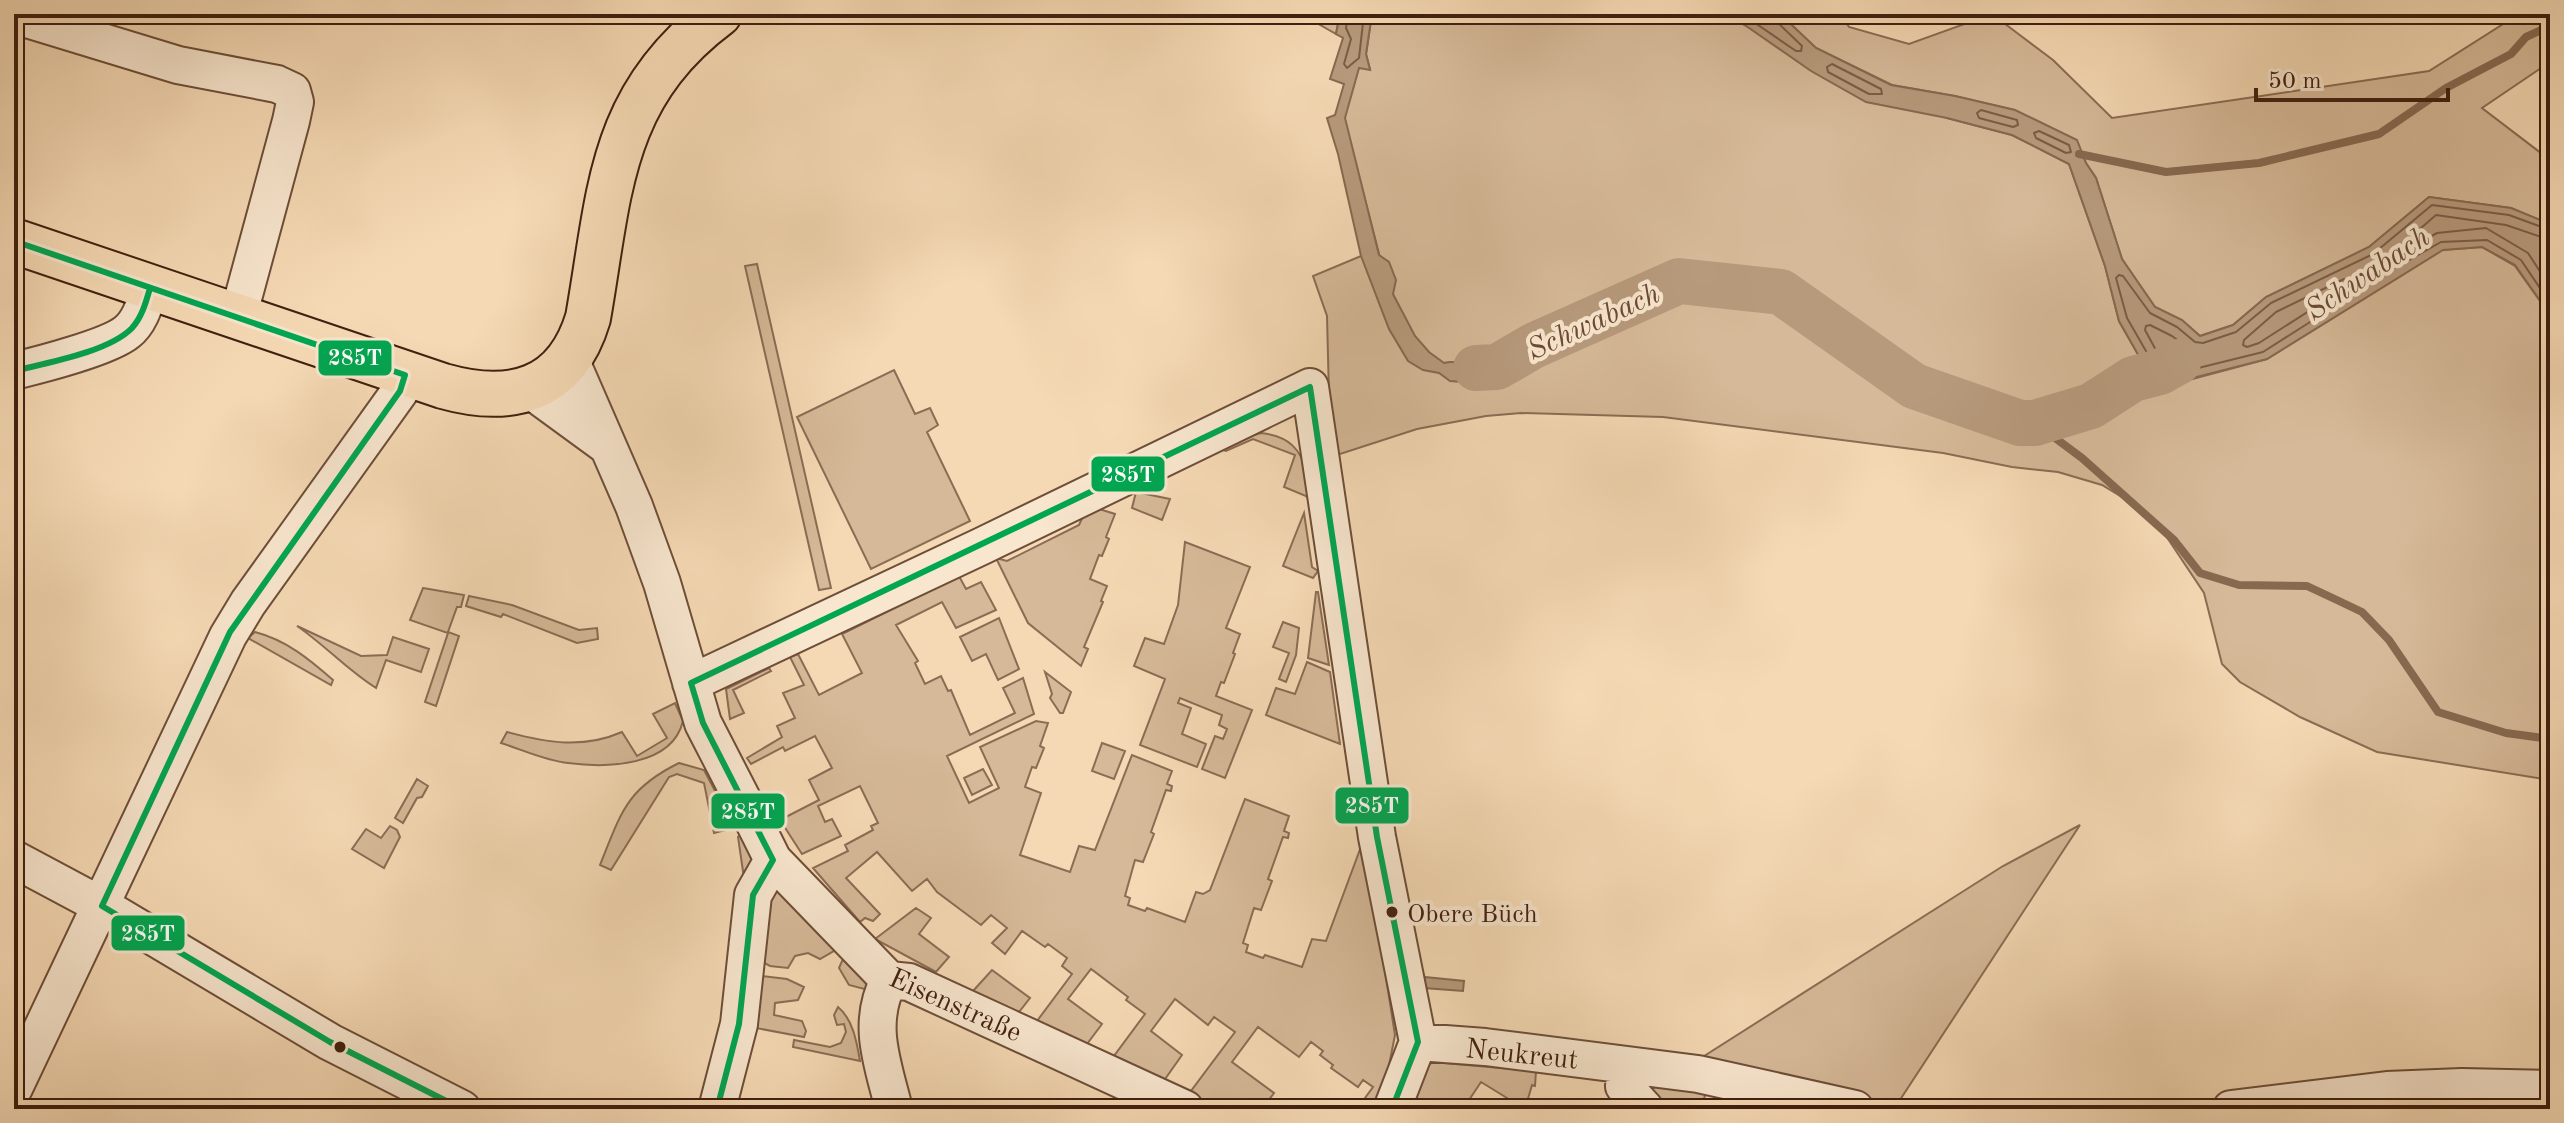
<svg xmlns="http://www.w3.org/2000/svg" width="2564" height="1123" font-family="'Old Standard TT',serif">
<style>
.green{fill:#d6b998;stroke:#8b6c54;stroke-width:2}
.water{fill:#b79a7c;stroke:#876950;stroke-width:2}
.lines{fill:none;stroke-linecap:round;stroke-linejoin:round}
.shore{stroke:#7c5c46;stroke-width:2}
.stream{stroke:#876950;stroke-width:8}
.river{stroke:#b79a7c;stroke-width:46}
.minor-casing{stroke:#6d4e38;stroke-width:40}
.major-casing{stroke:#401f0f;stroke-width:48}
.minor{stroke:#f8e6ce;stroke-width:36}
.major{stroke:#f5d9b4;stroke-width:44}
.bus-1-casing{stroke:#f8e6ce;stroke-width:12}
.bus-1{stroke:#00a651;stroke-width:6}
.bus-dot{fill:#401f0f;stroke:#f8e6ce;stroke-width:3}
.labels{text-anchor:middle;stroke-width:8;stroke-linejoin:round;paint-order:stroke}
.bus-label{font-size:26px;fill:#401f0f;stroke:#f8e6ce;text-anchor:start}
.street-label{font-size:28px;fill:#401f0f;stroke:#f8e6ce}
.water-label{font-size:30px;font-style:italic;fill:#6a4a35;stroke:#f8e6ce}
.line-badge{stroke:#f8e6ce;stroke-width:3}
.badge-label{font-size:22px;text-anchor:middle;font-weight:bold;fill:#fff}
</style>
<rect width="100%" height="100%" fill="#f5d9b4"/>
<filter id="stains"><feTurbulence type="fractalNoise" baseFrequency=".0025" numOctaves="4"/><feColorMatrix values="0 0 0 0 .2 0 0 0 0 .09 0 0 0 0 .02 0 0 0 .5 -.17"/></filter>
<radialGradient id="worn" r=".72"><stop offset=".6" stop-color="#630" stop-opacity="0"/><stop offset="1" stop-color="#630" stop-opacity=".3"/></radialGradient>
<!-- green -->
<path class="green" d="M1301 14H1340L1336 34Z
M1372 14H1729L1744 25 1947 118 2012 135 2069 164 2105 266 2119 321 2144 365 2123 382 2137 394 2267 359 2442 250 2482 247 2515 266 2550 315V780L2377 752 2300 717 2240 682 2222 664 2204 593 2166 536 2135 505 2102 485 2058 472 2012 467 1943 453 1663 417 1521 413 1486 416 1417 429 1337 455 1329 396 1327 316 1313 276 1361 256 1379 254 1344 118 1359 67 1370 69 1366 54Z
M1780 14H1840L1849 27 1909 44 1992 14 2053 60 2112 118 2429 71 2519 14H2550V62L2482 108 2550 160V224L2511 208 2429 197 2369 247 2266 297 2233 325 2200 336 2182 320 2155 307 2122 259 2096 178 2086 163 2076 140 2014 110 1955 96 1892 85 1816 48Z
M757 264 831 588 819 590 745 266Z
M894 370 915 414 930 408 938 425 927 432 970 521 871 569 797 417Z
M1261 433C1288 436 1301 448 1307 474 1309 483 1312 491 1309 500L1306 496 1284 487 1295 455 1253 439 1226 451 1220 449 1243 438Z
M1136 492 1170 499 1162 520 1132 508Z
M1096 508 1115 514 1106 537 1109 539 1102 556 1099 555 1090 579 1107 586 1101 601 1103 602 1084 647 1088 649 1081 666 1028 623 996 558 1007 561 1079 525 1084 514Z
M1304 513 1312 567 1318 571 1313 578 1283 566Z
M1185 542 1250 567 1226 628 1240 634 1233 653 1235 654 1224 683 1221 682 1216 696 1252 710 1225 778 1202 769 1215 736 1223 739 1227 729 1219 725 1222 715 1180 698 1178 703 1191 708 1182 734 1206 744 1197 767 1140 745 1165 679 1134 666 1145 638 1164 644 1178 605Z
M959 576 966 589 981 582 996 610 956 628 942 602 896 625 918 661 915 663 925 684 941 676 948 691 951 690 970 735 1015 713 1003 688 1023 678 1034 714 947 756 969 803 999 788 980 747 1036 721 1048 723 1040 746 1044 748 1036 768 1032 767 1025 787 1041 793 1020 855 1070 872 1079 846 1095 850 1132 755 1172 771 1167 784 1172 786 1171 791 1166 790 1151 832 1154 834 1143 862 1135 860 1125 896 1130 898 1128 905 1145 911 1147 908 1185 922 1196 892 1203 894 1210 890 1245 799 1289 816 1284 831 1289 833 1288 838 1283 837 1268 879 1272 881 1261 910 1254 908 1243 943 1248 945 1246 952 1263 958 1265 955 1302 967 1312 939 1326 941 1362 844 1365 843 1395 1035 1383 1096 1377 1109H1357L1373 1087 1363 1080 1358 1087 1331 1068 1333 1065 1320 1055 1323 1051 1311 1042 1299 1057 1258 1027 1232 1062 1274 1093 1262 1109H1215L1188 1095 1235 1032 1214 1017 1208 1025 1175 999 1151 1031 1182 1055 1163 1082 1114 1056 1145 1014 1126 1000 1128 997 1091 969 1068 999 1102 1024 1087 1044 1037 1021 1072 974 1062 966 1067 958 1048 944 1045 947 1022 931 1005 954 992 943 1007 928 991 915 981 925 937 892 927 879 912 891 877 852 846 878 880 914 873 921 865 918 860 922 813 868 848 851 845 845 873 830 871 826 878 823 860 786 818 806 825 822 832 819 841 836 802 854 780 820 819 800 809 780 832 768 815 736 785 751 783 747 751 764 747 758 782 737 777 726 795 718 783 693 804 685 790 657 798 654 819 695 862 673 842 634Z
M423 588 464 595 461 607H457L448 632 459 636 436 706 425 702 448 633 410 620Z
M1316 592H1318L1329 665 1308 658Z
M469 596 512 605 579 630 597 628 598 639 577 643 503 614 501 617 466 606Z
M999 618 1019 669 998 680 986 654 972 661 960 637Z
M1283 622 1299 628 1296 655 1286 682 1279 679 1289 653 1273 647Z
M297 626 361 656 387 655 393 637 429 649 421 672 386 660 376 688C347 670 325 645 297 626Z
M255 632C286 640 309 659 333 680L331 685 248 638Z
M1307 662 1330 672 1340 744 1266 715 1276 688 1295 694Z
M769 668 771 671 733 690 744 713 730 719 726 689Z
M1045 672 1071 692 1063 713H1060L1050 698 1052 694Z
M675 703 683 721C672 767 606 768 568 763 546 761 523 750 501 743L507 732C547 743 583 749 622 732L637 756 667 738 653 714Z
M1102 743 1125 751 1114 779 1092 771Z
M679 763 704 770 723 806 729 825 726 830 714 833 704 783 677 774 669 777 611 870 600 865C621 813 626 789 679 763Z
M983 769 992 785 972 795 964 778Z
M417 779 428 786 422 797 417 798 403 823 395 818Z
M2080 825 1894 1109H1880L1690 1065 2003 866Z
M390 826 397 830 400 837 384 868 352 849 366 829 381 838Z
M745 832 753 855 745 885 738 837Z
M776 887 844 945 820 959 808 953 795 956 788 968 770 966 757 959 763 902Z
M916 908 931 918 919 934 949 957 936 972 875 939Z
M849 955 866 973 868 990 849 985 839 968 842 961Z
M992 970 1030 998 1019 1012 973 991Z
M761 976 787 979 804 987 798 1000 775 1003 774 1015 802 1021 806 1031 804 1037 756 1028Z
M838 1007C853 1019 857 1043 860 1061L793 1047 794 1040 830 1047 841 1043 846 1032 844 1024 837 1025 834 1015Z
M1433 1062 1536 1071 1535 1086 1532 1085 1525 1109 1481 1082 1463 1109H1409L1417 1073Z
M1649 1084 1707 1090 1701 1107 1697 1109H1661L1648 1089Z"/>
<!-- water -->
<path class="water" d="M1340 14H1372L1366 54 1370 70 1359 68 1345 118 1379 255 1389 262 1396 280 1393 294 1415 336 1429 352 1444 363C1453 360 1461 364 1469 362 1491 358 1511 349 1533 346L1510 369 1494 380 1477 383 1450 381 1439 373 1423 370 1408 361 1389 329 1361 256 1338 154 1327 118 1335 115 1344 84 1330 79 1343 38 1336 34Z
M1729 14H1780L1816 48 1891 85 1955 96 2015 110 2077 140 2086 163 2096 178 2122 259 2155 307 2182 320 2200 336 2233 325 2266 297 2369 247 2429 197 2511 208 2550 224V315L2515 265 2482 247 2443 250 2267 359 2177 382 2144 365 2119 321 2105 266 2069 164 2012 135 1947 118 1866 102 1811 71Z
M1425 977 1464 981 1463 991 1424 988Z"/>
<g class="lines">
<!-- shore -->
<path class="shore" d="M1348 14 1346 28 1351 39 1344 64 1347 68 1359 58 1364 14
M1742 14 1796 51H1801L1802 46 1777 22 1775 14
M1832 64 1881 89 1882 94H1869L1828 72 1827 67Z
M1981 110 2017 120 2018 125 2013 127 1979 118 1977 113Z
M2039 131 2069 145 2071 152 2066 153 2036 138 2034 133Z
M2550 230 2509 215 2432 205 2373 254 2271 303 2236 332 2203 343 2195 342 2177 327 2150 313 2123 276 2119 275 2116 278 2127 318 2150 358 2178 373 2263 352 2393 269 2441 242 2487 240 2521 260 2550 303
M2550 240 2506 225 2436 215 2399 247 2404 251 2437 233 2486 228 2528 253 2550 287
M2344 279 2349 281 2348 286 2259 343 2247 347 2243 345 2244 340 2276 312Z
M2150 325 2172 336 2195 353V358L2179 362 2157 352 2145 330 2146 326Z"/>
<!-- stream -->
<path class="stream" d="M2079 154 2166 172 2259 163 2379 134 2446 88 2511 54 2526 37 2550 26
M2035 423 2082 458 2174 540 2200 573 2239 585 2307 586 2339 601 2362 612 2389 640 2438 712 2506 733 2550 739"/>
<!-- river -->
<path class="river" d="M1476 368 1497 367 1533 346 1679 281 1781 292 1914 386 2020 423H2035L2091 406 2133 379 2160 372 2178 362"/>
<defs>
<path id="minor" d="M14 15 178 65 277 84 292 91 295 102 291 121 238 317
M570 359 634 506 662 583 703 723 755 824 773 860 889 980 909 982 1185 1109
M14 371C39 365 109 347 127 332 140 322 145 303 150 288
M529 389 607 446
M691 683 982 546 1310 387 1377 837 1418 1042 1392 1109
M14 859 102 906 330 1042 462 1109
M889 980C866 1024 883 1064 894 1109
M1418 1042 1485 1047 1698 1074 1855 1109
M1627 1065 1624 1086 1645 1109
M14 1088 228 636 248 603 400 391 405 375
M717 1109 739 1024 753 895 773 860
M2231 1109 2387 1090 2462 1087 2550 1089"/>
<path id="major" d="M14 241 443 386C510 405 566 392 588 318 610 194 608 97 719 14"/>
</defs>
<!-- minor casing -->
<use href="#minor" class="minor-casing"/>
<!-- major casing -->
<use href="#major" class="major-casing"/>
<!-- minor -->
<use href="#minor" class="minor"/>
<!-- major -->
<use href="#major" class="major"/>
<defs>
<path id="bus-1" d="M14 241 405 375 400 391 230 632 102 906 330 1042 462 1109
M14 371C46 363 109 352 132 328 142 317 146 302 150 288
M717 1109 739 1024 753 895 773 860 703 723 691 683 1310 387 1377 837 1418 1042 1392 1109"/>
</defs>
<!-- bus-1 casing -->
<use href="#bus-1" class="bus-1-casing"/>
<!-- bus-1 -->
<use href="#bus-1" class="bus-1"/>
</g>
<!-- markers -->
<g class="bus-dot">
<circle cx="1392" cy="912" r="7"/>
<circle cx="340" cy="1047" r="7"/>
</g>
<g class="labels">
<!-- bus labels -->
<g class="bus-label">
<text x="1407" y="922">Obere Büch</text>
</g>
<!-- street labels -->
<g class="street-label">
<text transform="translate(956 1004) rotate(24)" y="10">Eisenstraße</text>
<text transform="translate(1522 1053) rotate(6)" y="10">Neukreut</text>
</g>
<!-- water labels -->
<g class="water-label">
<text transform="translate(2367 273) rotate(-34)" y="10">Schwabach</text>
<text transform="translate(1593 321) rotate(-25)" y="10">Schwabach</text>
</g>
</g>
<g class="line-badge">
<rect x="317" y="339" width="76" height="38" rx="8" fill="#00a651"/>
<rect x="1090" y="455" width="76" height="38" rx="8" fill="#00a651"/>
<rect x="1334" y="786" width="76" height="39" rx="8" fill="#00a651"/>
<rect x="710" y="792" width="76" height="38" rx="8" fill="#00a651"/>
<rect x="110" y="914" width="76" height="38" rx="8" fill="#00a651"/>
</g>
<g class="badge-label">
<text x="355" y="365">285T</text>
<text x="1128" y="482">285T</text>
<text x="1372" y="813">285T</text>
<text x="748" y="819">285T</text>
<text x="148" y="941">285T</text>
</g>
<!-- margin -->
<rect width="2564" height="1123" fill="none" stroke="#f5d9b4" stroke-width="48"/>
<rect x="16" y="16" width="2532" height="1091" fill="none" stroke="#401f0f" stroke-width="4"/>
<rect x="24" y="24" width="2516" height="1075" fill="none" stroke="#401f0f" stroke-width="2"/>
<!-- scale -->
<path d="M2256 88v12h192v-12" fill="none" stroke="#401f0f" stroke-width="4"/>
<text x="2268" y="88" font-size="24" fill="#401f0f" stroke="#f8e6ce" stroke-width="6" paint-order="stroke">50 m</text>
<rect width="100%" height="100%" filter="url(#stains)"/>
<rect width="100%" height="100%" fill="url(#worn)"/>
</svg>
